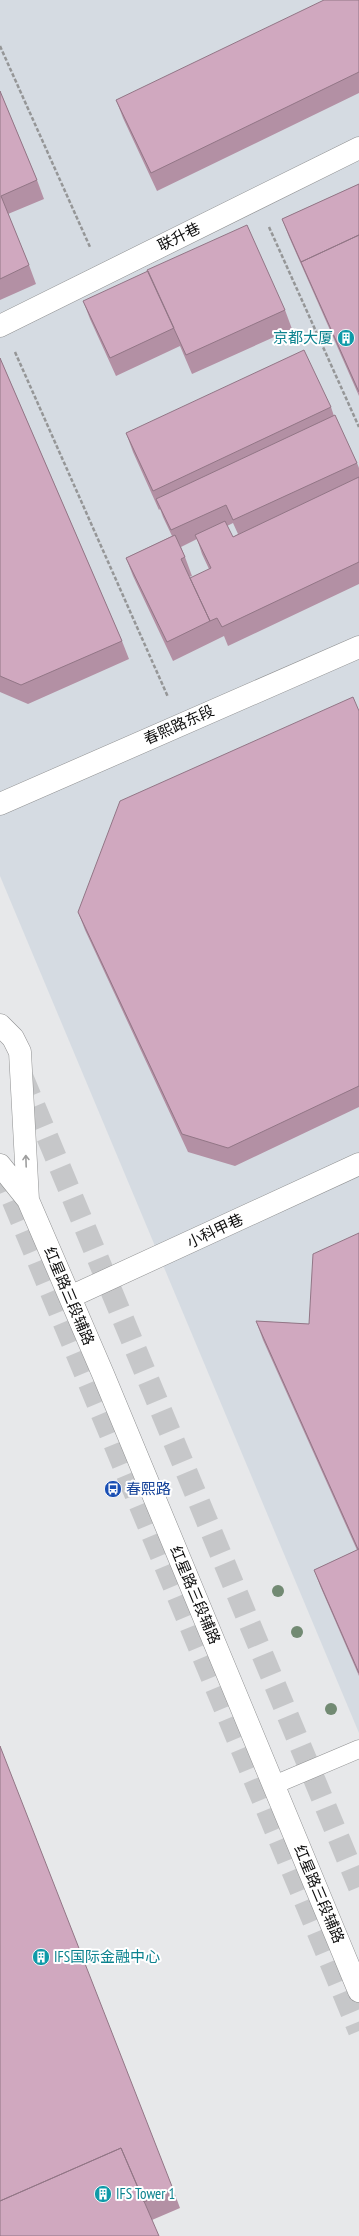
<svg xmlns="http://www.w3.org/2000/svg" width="359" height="2236" font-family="'PT Sans Narrow','Noto Sans SC',sans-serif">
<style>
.built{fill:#d5dbe2}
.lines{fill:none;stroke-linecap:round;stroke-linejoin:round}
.primary-tunnel{stroke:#c6c7c9;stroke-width:22;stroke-dasharray:22 11;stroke-linecap:butt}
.lane-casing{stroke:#909192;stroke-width:19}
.street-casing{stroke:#909192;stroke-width:23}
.path{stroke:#959697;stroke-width:2.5;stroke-dasharray:4 2;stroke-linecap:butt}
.lane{stroke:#fff;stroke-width:18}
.street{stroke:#fff;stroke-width:22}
.tree{fill:#728a73}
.wall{fill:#b390a4;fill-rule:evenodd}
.building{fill:#d0a8bf;stroke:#927686}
.oneway{stroke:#9e9e9e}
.labels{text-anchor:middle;stroke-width:4;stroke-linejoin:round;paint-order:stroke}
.street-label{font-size:15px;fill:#0d0d0d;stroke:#fff}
.culture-label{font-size:15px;fill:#0d838f;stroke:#fff;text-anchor:start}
.transit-label{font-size:15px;fill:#164399;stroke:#fff;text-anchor:start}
</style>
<rect width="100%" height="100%" fill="#e7e8ea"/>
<!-- built -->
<path class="built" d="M0 0H359V1733L0 876Z"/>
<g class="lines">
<!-- primary-tunnel -->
<path class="primary-tunnel" d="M22 1076 359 1887
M0 1170 359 2031"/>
<defs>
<path id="lane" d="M274 1785 359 1749"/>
<path id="street" d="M0 326 359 148
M0 804 359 647
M0 1025 13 1038 20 1052 28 1200
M0 1165 28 1200 103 1374 359 1991
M70 1297 359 1164"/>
</defs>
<!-- lane casing -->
<use href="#lane" class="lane-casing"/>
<!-- street casing -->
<use href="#street" class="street-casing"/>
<!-- path -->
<path class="path" d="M0 46 90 247
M269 227 359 427
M15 352 168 697"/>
<!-- lane -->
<use href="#lane" class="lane"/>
<!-- street -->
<use href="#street" class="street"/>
</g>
<!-- trees -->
<g class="tree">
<circle cx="278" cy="1591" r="6"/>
<circle cx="297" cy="1632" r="6"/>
<circle cx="331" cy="1709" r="6"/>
</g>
<!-- wall -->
<path class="wall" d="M359 0V93L157 191 123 118 116 100Z
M0 91 37 180 44 199 8 214 29 265 36 284 0 300Z
M359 184V396L289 237 282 219Z
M83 301 285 310 292 329 192 374 180 346 116 376 90 319Z
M0 358 122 641 129 659 28 704 0 692Z
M331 407 334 416 357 463 359 468V584L228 646 224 636 173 661 133 576 126 558 172 536 163 517 160 509 159 510 133 452 126 433ZM233 523 238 534 233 537 227 526ZM197 539 202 554 209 569 191 581 189 577 192 576 185 557 181 547Z
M359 711V1107L235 1166 188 1152 85 930 78 912Z
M359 1233V1676L321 1588 314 1570 357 1550 263 1340 256 1321 309 1324Z
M173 2189 180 2208 152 2220 0 2236Z"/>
<!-- building -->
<path class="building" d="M324 0H359V72L151 173 116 100Z
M0 91 37 180 1 196 29 265 0 279Z
M359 184V235L301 262 282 219Z
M247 225 285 310 186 355 147 270Z
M359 235V392L301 262Z
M148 271 174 328 110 358 83 301Z
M304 350 331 407 153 491 126 433Z
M0 358 122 641 21 685 0 676Z
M335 415 357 463 233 520 226 505 171 530 156 499Z
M359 477V562L222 627 217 618 210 621 190 578 211 568 195 535 225 521 233 537Z
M175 535 185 557 181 559 210 621 167 642 126 558Z
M353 697 359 711V1086L228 1148 182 1134 78 912 120 801Z
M359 1233V1549H358L256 1321 309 1324 313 1254Z
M359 1549V1673L314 1570Z
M0 1746 173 2189 144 2202 121 2148 0 2201Z
M121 2148 159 2236H0V2201Z"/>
<!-- one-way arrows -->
<defs><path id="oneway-shaft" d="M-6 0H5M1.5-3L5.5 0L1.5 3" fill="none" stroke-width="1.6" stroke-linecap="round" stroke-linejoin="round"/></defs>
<use class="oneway" href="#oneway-shaft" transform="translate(26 1161) rotate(-92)"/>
<!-- icons -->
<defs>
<symbol id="building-disc" viewBox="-11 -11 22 22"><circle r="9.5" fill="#0f9aa8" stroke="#fff"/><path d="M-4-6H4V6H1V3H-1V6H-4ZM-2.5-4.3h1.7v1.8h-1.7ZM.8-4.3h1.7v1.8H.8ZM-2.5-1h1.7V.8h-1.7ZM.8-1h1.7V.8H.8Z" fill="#fff"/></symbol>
<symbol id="bus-disc" viewBox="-11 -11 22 22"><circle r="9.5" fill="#1a4fb4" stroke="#fff"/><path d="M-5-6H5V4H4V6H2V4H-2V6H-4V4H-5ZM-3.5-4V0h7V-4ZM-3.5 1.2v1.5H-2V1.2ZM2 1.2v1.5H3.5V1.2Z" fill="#fff"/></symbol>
</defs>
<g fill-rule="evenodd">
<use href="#building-disc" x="336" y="328" width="20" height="20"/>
<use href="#bus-disc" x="103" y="1479" width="20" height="20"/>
<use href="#building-disc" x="31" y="1947" width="20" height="20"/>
<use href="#building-disc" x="93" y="2184" width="20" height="20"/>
</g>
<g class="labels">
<!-- street labels -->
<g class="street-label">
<text transform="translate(179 237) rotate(-26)" y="5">联升巷</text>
<text transform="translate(179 725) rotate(-24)" y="5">春熙路东段</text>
<text transform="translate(215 1231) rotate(-25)" y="5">小科甲巷</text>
<text transform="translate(69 1296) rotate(67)" y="5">红星路三段辅路</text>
<text transform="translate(195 1595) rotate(67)" y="5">红星路三段辅路</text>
<text transform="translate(319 1894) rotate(67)" y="5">红星路三段辅路</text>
</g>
<!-- culture labels -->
<g class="culture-label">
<text x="333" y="343" text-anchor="end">京都大厦</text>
<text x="54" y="1962">IFS国际金融中心</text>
<text x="116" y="2199">IFS Tower 1</text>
</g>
<!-- transit labels -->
<g class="transit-label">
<text x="126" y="1494">春熙路</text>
</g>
</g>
</svg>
